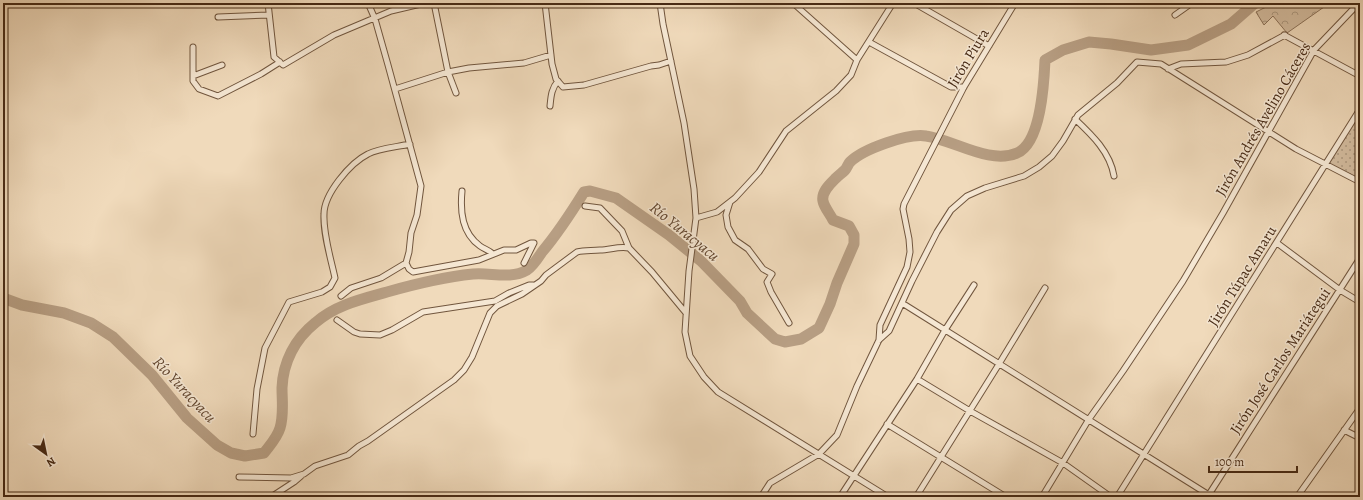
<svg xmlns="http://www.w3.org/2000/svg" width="1363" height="500" font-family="Alegreya,serif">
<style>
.forest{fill:url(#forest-crowns);stroke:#8d735a}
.park{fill:url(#park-dots);stroke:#8d735a}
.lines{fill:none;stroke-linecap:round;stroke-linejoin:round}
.river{stroke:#b79e83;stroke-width:11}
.street-casing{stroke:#71563e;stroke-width:7}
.street{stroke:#f5e7d3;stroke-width:5}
.labels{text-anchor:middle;stroke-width:3;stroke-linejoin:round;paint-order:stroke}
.street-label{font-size:15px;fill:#472a15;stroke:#f5e7d3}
.water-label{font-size:16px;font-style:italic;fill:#634730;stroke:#f5e7d3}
</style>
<defs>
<pattern id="forest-crowns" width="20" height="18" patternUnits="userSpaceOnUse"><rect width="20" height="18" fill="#d3bc9f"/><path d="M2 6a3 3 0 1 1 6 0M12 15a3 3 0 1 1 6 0" fill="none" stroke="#ad9980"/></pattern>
<pattern id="park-dots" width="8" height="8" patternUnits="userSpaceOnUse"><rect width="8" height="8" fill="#d3bc9f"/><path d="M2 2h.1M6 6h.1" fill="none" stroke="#ad9980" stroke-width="1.8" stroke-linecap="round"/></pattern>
</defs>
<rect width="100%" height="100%" fill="#f0dabb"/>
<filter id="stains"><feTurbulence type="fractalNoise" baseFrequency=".005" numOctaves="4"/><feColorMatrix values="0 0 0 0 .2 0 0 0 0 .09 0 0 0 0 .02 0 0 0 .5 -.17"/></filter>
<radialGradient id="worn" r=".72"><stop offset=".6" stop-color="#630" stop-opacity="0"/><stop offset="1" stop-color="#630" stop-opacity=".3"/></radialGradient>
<!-- forest -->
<path class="forest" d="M1274 3H1321L1324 7 1287 33 1273 16 1264 25 1256 12Z"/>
<!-- park -->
<path class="park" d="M1360 109V181L1325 164Z"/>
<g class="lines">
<!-- river -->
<path class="river" d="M3 298 22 305 64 313 91 323 113 337 152 375 187 418 217 445 231 453 245 456 264 453C270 445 277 438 280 428 284 415 282 401 282 388 283 362 295 339 315 323 335 305 362 299 387 292 415 284 444 277 473 274 490 272 510 280 527 270 533 266 538 258 542 252 558 233 571 213 584 192L590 191 616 198 669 235 701 261 740 301 747 313 775 339 785 342 801 339 819 328 830 304 837 283 854 244V235L849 226 833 220C830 214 824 207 823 201 821 192 830 184 836 178 839 175 842 173 845 170 847 168 848 164 850 162 863 149 908 133 926 136 954 140 990 165 1017 153 1041 143 1044 83 1045 60L1063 50 1089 42 1111 44 1151 50 1188 45 1231 24 1255 3"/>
<defs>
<path id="street" d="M268 3 274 57 283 65 334 35 391 11 425 3
M368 3 375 19 388 65 421 186 417 215 411 233 409 252 406 263 409 269 413 272 479 260 504 250H516L531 243H534L524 263
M434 3 448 72 456 93
M545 3 552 64 556 79 563 87 584 85 651 66 659 65 671 61
M660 3 663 24 684 123 694 189 696 218 689 271 685 332 690 356 704 377 718 392 888 497
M793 3 857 60
M914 3 989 46
M1175 15 1192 3
M218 17 269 15
M1284 35 1360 76
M869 42 951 87H964
M193 47V76
M222 65 193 76V81L199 89 218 96 261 74 280 62
M1168 69 1181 64 1226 62 1248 55 1285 35
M395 89 448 72 469 68 524 63 551 55
M550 106C551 97 551 89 558 81
M1075 119C1092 135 1110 152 1114 176
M462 191C460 212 462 233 480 246 484 249 489 250 493 254
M730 202 726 215 728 227 735 240 748 249 763 269 772 274 767 282 771 292 789 323
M585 206 600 208 622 231 629 248 652 272 686 313
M696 218 717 212 735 198 759 172 786 131 836 91 851 75 857 60 893 3
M1277 243 1340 290 1360 302
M341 296 351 288 381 278 406 263
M902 303 1209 495
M337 320 354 332 360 334 380 335 392 330 423 312 495 301 509 293 529 285H533
M879 340 880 325 907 267 910 252 909 239 903 209 904 204 964 87 1015 3
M917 379 970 411 1063 463 1111 497
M887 424 1006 497
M1344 430 1360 438
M253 434 257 389 265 348 289 302 322 292 330 287 335 278C331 259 323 234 324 214 324 194 350 163 368 154 379 148 398 147 410 144
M239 477 291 478 304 474 315 466 348 455 359 446 368 441 454 380 464 370 472 357 490 313 497 306 522 294 541 281 546 275 577 252C585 250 592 251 600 250 610 250 618 246 629 248
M1208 496 1360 258
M271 497 294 482 301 476
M761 497 770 483 819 454 837 435 857 386 879 340 889 331 912 281 937 232 951 210 967 196 985 188 1024 176 1039 167 1052 156 1063 141 1078 115 1117 83 1137 62 1161 64 1296 149 1360 182
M840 497 917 379 945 330 974 285
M916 497 999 364 1045 288
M1042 497 1089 419 1123 371 1183 281 1223 213 1314 50 1359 3
M1117 497 1360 109
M1297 497 1360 408"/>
</defs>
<!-- street casing -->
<use href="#street" class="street-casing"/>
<!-- street -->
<use href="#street" class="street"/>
</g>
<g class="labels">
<!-- street labels -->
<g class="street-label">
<text transform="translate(968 58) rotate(-59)" y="5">Jirón Piura</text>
<text transform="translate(1263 119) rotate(-60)" y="5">Jirón Andrés Avelino Cáceres</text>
<text transform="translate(1242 276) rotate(-58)" y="5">Jirón Túpac Amaru</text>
<text transform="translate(1280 361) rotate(-57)" y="5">Jirón José Carlos Mariátegui</text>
</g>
<!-- water labels -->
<g class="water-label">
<text transform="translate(685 231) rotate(39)" y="6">Río Yuracyacu</text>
<text transform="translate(185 389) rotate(47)" y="6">Río Yuracyacu</text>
</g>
</g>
<!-- margin -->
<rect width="1363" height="500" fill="none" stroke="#f0dabb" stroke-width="16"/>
<rect x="4" y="4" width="1355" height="492" fill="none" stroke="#472a15" stroke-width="2"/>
<rect x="8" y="8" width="1347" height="484" fill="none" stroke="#472a15"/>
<!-- north arrow -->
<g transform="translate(46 454) rotate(147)" stroke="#f5e7d3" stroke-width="3" paint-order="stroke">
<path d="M0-3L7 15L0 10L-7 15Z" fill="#472a15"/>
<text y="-6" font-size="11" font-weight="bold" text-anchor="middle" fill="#472a15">N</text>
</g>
<!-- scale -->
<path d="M1209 466v6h88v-6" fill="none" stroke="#472a15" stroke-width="2"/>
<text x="1215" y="466" font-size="12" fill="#472a15" stroke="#f5e7d3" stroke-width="3" paint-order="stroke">100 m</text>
<rect width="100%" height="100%" filter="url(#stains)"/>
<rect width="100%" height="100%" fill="url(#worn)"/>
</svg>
